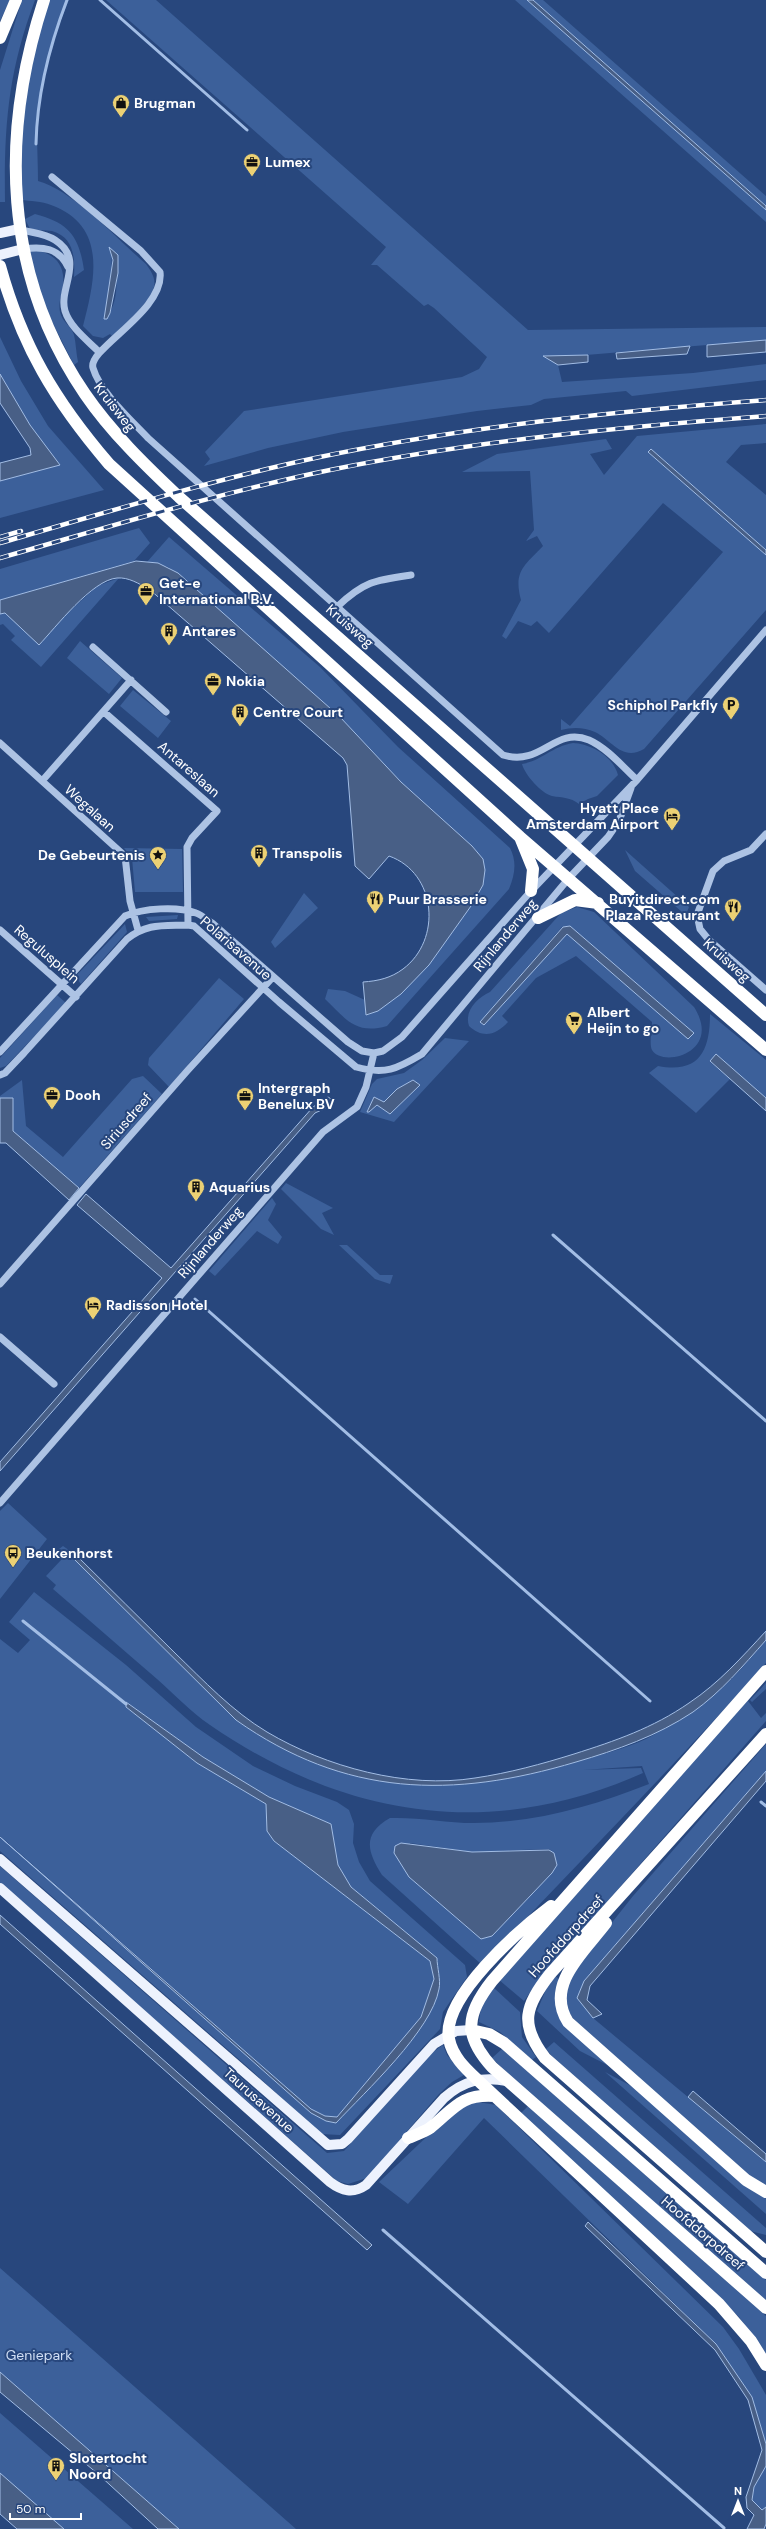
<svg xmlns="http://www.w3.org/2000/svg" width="766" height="2529" font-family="'DM Sans',sans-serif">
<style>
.green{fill:#3c609a;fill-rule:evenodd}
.water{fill:#485f86;stroke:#a2bde5}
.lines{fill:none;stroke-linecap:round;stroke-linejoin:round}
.stream{stroke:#a2bde5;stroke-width:3}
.minor{stroke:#adc3e4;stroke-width:7}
.major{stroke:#edf2fd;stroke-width:10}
.highway{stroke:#fff;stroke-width:12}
.rail-casing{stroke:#fff;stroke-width:4.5}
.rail{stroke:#28477d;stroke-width:3;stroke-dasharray:9;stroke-linecap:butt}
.labels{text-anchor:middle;stroke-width:4;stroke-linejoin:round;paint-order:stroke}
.poi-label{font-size:14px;font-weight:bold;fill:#fff;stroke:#28477d;text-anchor:start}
.street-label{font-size:14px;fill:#fff;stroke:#28477d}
.park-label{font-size:14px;fill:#d0def4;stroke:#28477d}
</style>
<rect width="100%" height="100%" fill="#28477d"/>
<!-- green -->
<path class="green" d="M0 0H10L0 21Z
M22 0H35C8 72 4 126 5 202H0V70Z
M48 0H69C54 35 42 73 38 111 36 134 38 158 38 181 74 191 117 239 146 264 151 271 156 278 154 287 151 301 123 327 112 336L110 334 103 338 93 336 83 326C95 280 108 226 51 205 42 201 30 201 21 200L19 195 24 78ZM112 253C118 273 120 303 105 319L111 278Z
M106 0H156L528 330 766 327V340L574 356H544L558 365 562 382 693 373 766 364V380L632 396 626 391 544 399 531 405 477 411 343 432 268 448 204 466 210 459 205 452 244 411 462 377 479 369 487 357 434 308 428 304 424 306 377 265H371L386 247Z
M515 0H527L766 210V222Z
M533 0H543L766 196V206Z
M35 214C69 223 79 236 84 270L74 277C75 258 74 237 52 231 45 230 37 231 30 229L25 219Z
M29 250C50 250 66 262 63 285 62 295 58 302 60 312 62 322 72 327 74 335 76 343 76 353 78 362L74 365 44 306Z
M0 337 21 381 48 426 104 490 0 518V481L60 465 30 425 0 374Z
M766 424V443L741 445 726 462 766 495V550L651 449 648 452 766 555V610L644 749C622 762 612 740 595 732 584 727 572 727 561 730V719L570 726 723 552 663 503 549 633 537 621 531 626 518 621 506 639 502 636 521 600C513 571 525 565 543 546L537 536 526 541 534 530 530 471 462 472 497 454 606 439 612 449 590 454 604 475 637 436Z
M139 528 150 543 134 561 0 600V569Z
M169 537 320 667 398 747 510 848C517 862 515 874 509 889L387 1026C355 1035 346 1019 325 999L328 989 345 991 365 1000 366 1015 429 965 471 906 483 885V859L472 846 401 782 340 717 242 631 168 567 147 562Z
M119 578 41 667 11 640 15 636 3 624 0 625V614L5 613 71 610 97 586Z
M80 641 122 678 109 694 67 658Z
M133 690 171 721 158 738 120 706Z
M573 743C591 744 613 756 618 775L597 796 588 799 579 804C570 797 563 798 552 796 541 793 525 775 522 764 541 761 553 746 573 743Z
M124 848 182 849 183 892H135L132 858Z
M625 850 689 907 687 912H682L635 871Z
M304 893 318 908 275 948 271 942Z
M577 907 594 912 694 1007C723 1053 662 1068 652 1050 649 1044 652 1029 652 1022L576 956 536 978 502 1016 508 1022C496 1035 483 1039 469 1026 464 1011 477 998 490 992L561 913ZM570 926 567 934 480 1022 562 927Z
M178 915 177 919 149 921 146 917Z
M125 924 127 932 81 984 75 977Z
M219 978 244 999 169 1087 148 1065 149 1058Z
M57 995 66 1003 6 1066 0 1068V1058Z
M710 1014 766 1060V1098L716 1054 710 1062 730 1079 696 1113 649 1073 658 1066C700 1074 710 1050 710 1014Z
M445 1038 469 1041 394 1122 360 1112 372 1084 377 1079 404 1073 422 1060ZM413 1080 420 1085 390 1114 377 1105 372 1107 379 1101 384 1102 397 1089Z
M143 1076 162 1094 79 1188 13 1131V1098H0V1096L22 1080 26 1126 63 1157 132 1079Z
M286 1183 333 1208 322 1213 334 1235 321 1229 281 1189Z
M272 1198 276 1204 268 1220 282 1237 278 1244 257 1231 215 1276 209 1271Z
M339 1245H347L380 1275H393L390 1284 375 1279Z
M8 1503 47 1539 0 1599V1511Z
M63 1546 76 1555 72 1557 236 1720C343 1796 451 1799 573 1763 598 1755 625 1749 648 1738 661 1731 673 1721 686 1712 698 1704 714 1696 725 1685 740 1672 753 1655 766 1640V1663C674 1766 576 1865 482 1965L382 1875C367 1851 362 1834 390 1818 418 1817 446 1823 474 1823 535 1823 593 1806 649 1784L642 1766 583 1770 641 1768 643 1773C491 1841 345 1818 210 1725 191 1712 174 1694 157 1679 122 1649 88 1619 53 1589L56 1585 46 1576 62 1559 55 1552ZM410 1843 472 1852 549 1849 554 1853 557 1865 552 1873 492 1936 481 1939 409 1877Z
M34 1592 126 1665 196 1727 253 1766 295 1786 337 1802 349 1810 354 1824 353 1843 359 1862 370 1881 465 1965 467 1977 443 2012 440 2029 340 2135 321 2134 250 2069 0 1851V1837L311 2113 326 2121 336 2123C365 2092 432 2030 439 1989 441 1980 437 1967 437 1958L351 1887 338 1865 331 1824 269 1797 203 1757 126 1702V1707L197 1763 266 1804 267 1831 274 1841 430 1961 434 1979 421 2017 337 2117 325 2116 311 2109 0 1836V1639L18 1653 30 1640 9 1622Z
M766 1678 748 1701 761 1718 766 1713V1721L540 1978 524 2001 498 1979Z
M766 1683V1689L752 1702 750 1700Z
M766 1744V1771L584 1981 577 1998 593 2018 766 2162V2186L739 2169 580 2026 567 2011 565 1989 572 1973 633 1896Z
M0 1866 327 2153 344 2151 430 2054 443 2045 447 2055 464 2075 452 2082 439 2094 367 2178 348 2184 337 2181 0 1883Z
M554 1975 559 1979 556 2001 617 2070 580 2051 537 2011 547 1987Z
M493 1987 520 2012 522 2037 536 2057 532 2060 500 2032 479 2022 481 2007Z
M554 2042 766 2228V2235L750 2231 557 2062 546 2049Z
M502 2049 766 2280V2301L509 2075 492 2058Z
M605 2072 637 2089 766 2198V2214Z
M478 2102 496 2105 723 2327 739 2349 766 2395V2444L752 2397 716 2344 484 2118 408 2204 379 2182 458 2107Z
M528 2106 766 2316V2355L739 2317 521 2113Z
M0 2268 296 2529H179L0 2372Z
M0 2413 133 2529H61L0 2475Z
M766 2466V2507L762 2510 752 2501 754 2487Z"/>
<!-- water -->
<path class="water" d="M527 0H533L766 206V210Z
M109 247 118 255V273L110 313 107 319H104L113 260Z
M766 340V352L707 357V345Z
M690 346 687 354 617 359 616 353Z
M588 355V362L558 365 543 356Z
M0 374 30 425 60 465 0 481V463L31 455 30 448 0 403Z
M651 449 766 550V555L648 452Z
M136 561 158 563 178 573 340 717 401 782 472 846 483 859 485 870 483 885 471 906 429 965 401 994 378 1011 366 1015 363 982C378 981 391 978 403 969 442 940 437 873 389 856L369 879 355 866 347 765 343 758 149 589C139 584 129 577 117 578 92 580 56 627 39 645L5 613 0 614V600Z
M570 926 694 1033 688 1039 567 934 484 1025 480 1022 563 927Z
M716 1054 766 1098V1111L710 1061Z
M413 1080 420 1085 390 1114 377 1105 369 1112H367L374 1097 384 1102 397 1089Z
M328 1097 333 1100 326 1108 315 1113 0 1471V1462L162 1278 77 1205 86 1194 171 1268 313 1107Z
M0 1098H13V1131L79 1188 69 1200 6 1143H0Z
M76 1555C109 1588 142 1620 175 1653 204 1681 232 1711 267 1732 326 1767 407 1789 475 1778 509 1773 542 1764 574 1754 615 1741 653 1728 689 1703 719 1683 742 1657 766 1631V1640C743 1666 721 1692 693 1712 657 1736 617 1750 576 1762 452 1799 345 1797 236 1720L72 1557Z
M126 1702 203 1757 269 1797 331 1824 338 1865 351 1887 437 1958C437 1967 441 1980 439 1989 432 2030 365 2092 336 2123L326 2121 311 2113 0 1837 311 2109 325 2116 337 2117 421 2017 434 1979 430 1961 274 1841 267 1831 266 1804 197 1763 126 1707Z
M766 1771V1781L590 1986 587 2000 602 2014 593 2018 577 1998 584 1981Z
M401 1843 472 1852 549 1850 554 1853 557 1865 552 1873 492 1936 481 1939 409 1877 394 1853 395 1846Z
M0 1915 372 2245 367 2250 0 1924Z
M693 2091 766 2154V2162L688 2097Z
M588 2222 716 2344 752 2397 766 2444V2466L754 2487 752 2500 762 2510 766 2507V2524L764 2529H747L754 2515 747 2508 746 2497 762 2450 748 2400 715 2350 585 2226Z
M0 2372 179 2529H158L98 2474 0 2392Z
M0 2473 64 2529H17L0 2514Z"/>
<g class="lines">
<!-- stream -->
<path class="stream" d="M100 0 247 130
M36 144C37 93 49 47 67 0
M553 1235 766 1421
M195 1299 650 1701
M23 1621 126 1704
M761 1802 766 1806
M383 2230 724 2528"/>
<!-- minor -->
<path class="minor" d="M52 177 141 251 160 272C165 311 87 349 93 368 100 392 131 420 148 438L503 755C542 767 554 726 589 740 607 748 623 767 637 780
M19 229C31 233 44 233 55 240 86 260 58 288 65 311 70 327 87 340 98 351
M23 249C43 246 59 248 68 267
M337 607C364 581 376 580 411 575
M93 647 166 712
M104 712 217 811 192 838 187 847 188 925
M0 743 125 856 130 901 138 930
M42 781 131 680
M766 834 751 850 724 861 713 871 697 915 700 929 709 940 766 990
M0 930 76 997
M0 1052 125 916C143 908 178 906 196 913 202 915 207 920 212 923L348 1042 362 1051 374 1053 383 1051 402 1037 531 891 637 780 766 630
M0 1075 5 1073 24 1053 127 939C147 923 163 926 188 925L194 926 279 1002 356 1067C385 1075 397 1069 422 1054L569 878 608 837 619 821 631 788
M0 1284 188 1070 273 977
M0 1337 54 1384
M0 1503 323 1132 357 1107 366 1087 374 1053"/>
<!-- major -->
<path class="major" d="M0 233 19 229
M0 255 23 249
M0 1859 328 2145 342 2144 348 2139 434 2044 456 2031 471 2030
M0 1888 330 2182C342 2191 353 2194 366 2185L444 2098C463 2081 482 2076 507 2081"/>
<!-- highway -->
<path class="highway" d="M44 0C0 134 3 274 85 394 111 432 145 465 179 497L766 1015
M0 38 16 0
M0 266C22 346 55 401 109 464L520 837 766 1050
M520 837 533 869 531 891
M538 918 575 900 598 903
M766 1671 492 1981C466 2014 463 2035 492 2067L766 2308
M766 1734 550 1974C525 2006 519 2024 545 2058L766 2252
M551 1906C520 1929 441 1998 449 2039 453 2060 471 2073 485 2087L719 2304 751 2341 766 2365
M606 1923C585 1951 544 1985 568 2022L746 2180 766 2192
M471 2030 489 2034 504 2043 766 2273
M408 2138C415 2135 424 2132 430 2128 454 2109 460 2094 494 2096"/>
<defs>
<path id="rail" d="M0 537 21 531
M0 543C104 513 208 481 315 458 463 427 615 411 766 400
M0 558C109 527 218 493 330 470 473 441 620 427 766 416"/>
</defs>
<!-- rail casing -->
<use href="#rail" class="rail-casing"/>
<!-- rail -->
<use href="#rail" class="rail"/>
</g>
<!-- icons -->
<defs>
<symbol id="shop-pin" viewBox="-11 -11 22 30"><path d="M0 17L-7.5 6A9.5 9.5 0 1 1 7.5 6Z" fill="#ecd174" stroke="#28477d"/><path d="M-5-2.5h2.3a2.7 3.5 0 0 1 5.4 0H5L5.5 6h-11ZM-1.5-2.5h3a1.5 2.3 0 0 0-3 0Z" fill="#111"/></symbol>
<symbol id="office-pin" viewBox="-11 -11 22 30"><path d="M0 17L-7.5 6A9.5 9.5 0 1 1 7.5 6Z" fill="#ecd174" stroke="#28477d"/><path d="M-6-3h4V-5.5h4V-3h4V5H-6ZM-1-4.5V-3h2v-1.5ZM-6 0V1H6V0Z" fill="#111"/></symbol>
<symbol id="building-pin" viewBox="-11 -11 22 30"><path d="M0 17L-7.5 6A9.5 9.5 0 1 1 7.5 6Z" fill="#ecd174" stroke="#28477d"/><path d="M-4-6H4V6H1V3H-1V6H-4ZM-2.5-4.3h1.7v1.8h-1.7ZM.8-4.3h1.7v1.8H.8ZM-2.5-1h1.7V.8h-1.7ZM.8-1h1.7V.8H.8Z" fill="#111"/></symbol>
<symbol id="parking-pin" viewBox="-11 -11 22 30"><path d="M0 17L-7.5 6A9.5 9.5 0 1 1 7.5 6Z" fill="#ecd174" stroke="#28477d"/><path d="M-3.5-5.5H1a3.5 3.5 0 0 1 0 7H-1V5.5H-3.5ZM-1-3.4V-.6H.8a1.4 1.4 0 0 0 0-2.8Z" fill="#111"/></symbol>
<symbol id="hotel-pin" viewBox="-11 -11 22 30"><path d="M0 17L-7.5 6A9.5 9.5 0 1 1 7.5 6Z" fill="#ecd174" stroke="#28477d"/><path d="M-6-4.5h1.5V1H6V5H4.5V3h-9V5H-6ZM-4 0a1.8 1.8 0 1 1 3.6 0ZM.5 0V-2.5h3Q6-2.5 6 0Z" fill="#111"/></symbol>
<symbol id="sight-pin" viewBox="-11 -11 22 30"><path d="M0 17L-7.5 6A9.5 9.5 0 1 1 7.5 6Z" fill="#ecd174" stroke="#28477d"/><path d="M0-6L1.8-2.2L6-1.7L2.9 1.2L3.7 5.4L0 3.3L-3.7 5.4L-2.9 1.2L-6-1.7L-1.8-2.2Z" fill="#111"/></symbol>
<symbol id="restaurant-pin" viewBox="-11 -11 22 30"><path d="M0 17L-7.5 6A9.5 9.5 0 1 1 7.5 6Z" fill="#ecd174" stroke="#28477d"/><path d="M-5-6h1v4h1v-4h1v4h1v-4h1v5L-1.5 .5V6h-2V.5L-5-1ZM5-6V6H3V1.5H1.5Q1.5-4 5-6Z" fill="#111"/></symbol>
<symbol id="supermarket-pin" viewBox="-11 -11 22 30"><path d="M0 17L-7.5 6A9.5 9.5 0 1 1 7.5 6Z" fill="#ecd174" stroke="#28477d"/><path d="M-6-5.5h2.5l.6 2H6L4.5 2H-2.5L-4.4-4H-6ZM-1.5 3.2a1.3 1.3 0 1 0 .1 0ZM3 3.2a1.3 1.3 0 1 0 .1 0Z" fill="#111"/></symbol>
<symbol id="bus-pin" viewBox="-11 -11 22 30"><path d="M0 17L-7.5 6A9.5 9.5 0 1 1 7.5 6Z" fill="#ecd174" stroke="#28477d"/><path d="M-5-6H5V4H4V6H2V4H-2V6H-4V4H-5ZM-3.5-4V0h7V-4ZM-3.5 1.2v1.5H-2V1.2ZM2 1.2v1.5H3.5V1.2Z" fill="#111"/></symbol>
</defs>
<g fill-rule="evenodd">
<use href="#shop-pin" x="111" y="93" width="20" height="27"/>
<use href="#office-pin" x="242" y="152" width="20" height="27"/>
<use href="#office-pin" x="136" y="581" width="20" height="27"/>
<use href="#building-pin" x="159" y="621" width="20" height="27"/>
<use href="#office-pin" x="203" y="671" width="20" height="27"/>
<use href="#parking-pin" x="721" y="695" width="20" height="27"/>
<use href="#building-pin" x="230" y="702" width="20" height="27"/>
<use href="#hotel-pin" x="662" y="806" width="20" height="27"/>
<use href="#building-pin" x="249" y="843" width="20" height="27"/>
<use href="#sight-pin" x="148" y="845" width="20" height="27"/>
<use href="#restaurant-pin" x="365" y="889" width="20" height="27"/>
<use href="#restaurant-pin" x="723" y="897" width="20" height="27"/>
<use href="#supermarket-pin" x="564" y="1010" width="20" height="27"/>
<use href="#office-pin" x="42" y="1085" width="20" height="27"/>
<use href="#office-pin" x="235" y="1086" width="20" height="27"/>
<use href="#building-pin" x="186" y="1177" width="20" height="27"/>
<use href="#hotel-pin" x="83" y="1295" width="20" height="27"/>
<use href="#bus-pin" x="3" y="1543" width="20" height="27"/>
<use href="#building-pin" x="46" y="2456" width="20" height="27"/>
</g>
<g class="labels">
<!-- poi labels -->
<g class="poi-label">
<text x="134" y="108">Brugman</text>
<text x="265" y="167">Lumex</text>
<text x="159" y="588">Get-e<tspan x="159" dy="16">International B.V.</tspan></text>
<text x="182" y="636">Antares</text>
<text x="226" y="686">Nokia</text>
<text x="718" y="710" text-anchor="end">Schiphol Parkfly</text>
<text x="253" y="717">Centre Court</text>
<text x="659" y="813" text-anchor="end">Hyatt Place<tspan x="659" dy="16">Amsterdam Airport</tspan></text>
<text x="272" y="858">Transpolis</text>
<text x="145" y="860" text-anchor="end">De Gebeurtenis</text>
<text x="388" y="904">Puur Brasserie</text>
<text x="720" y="904" text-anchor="end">Buyitdirect.com<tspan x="720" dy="16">Plaza Restaurant</tspan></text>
<text x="587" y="1017">Albert<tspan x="587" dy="16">Heijn to go</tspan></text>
<text x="258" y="1093">Intergraph<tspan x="258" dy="16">Benelux BV</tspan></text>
<text x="65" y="1100">Dooh</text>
<text x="209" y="1192">Aquarius</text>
<text x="106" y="1310">Radisson Hotel</text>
<text x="26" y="1558">Beukenhorst</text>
<text x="69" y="2463">Slotertocht<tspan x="69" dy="16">Noord</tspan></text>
</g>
<!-- street labels -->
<g class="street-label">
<text transform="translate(115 407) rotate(52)" y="5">Kruisweg</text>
<text transform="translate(350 626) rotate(41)" y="5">Kruisweg</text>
<text transform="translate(189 769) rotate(41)" y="5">Antareslaan</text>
<text transform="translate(90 808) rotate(42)" y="5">Wegalaan</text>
<text transform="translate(505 935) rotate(-50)" y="5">Rijnlanderweg</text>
<text transform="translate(236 948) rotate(41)" y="5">Polarisavenue</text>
<text transform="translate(47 954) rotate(41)" y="5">Regulusplein</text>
<text transform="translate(727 960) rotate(42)" y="5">Kruisweg</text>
<text transform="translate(126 1121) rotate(-49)" y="5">Siriusdreef</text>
<text transform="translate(210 1242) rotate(-49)" y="5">Rijnlanderweg</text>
<text transform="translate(566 1936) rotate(-48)" y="5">Hoofddorpdreef</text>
<text transform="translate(259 2100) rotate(42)" y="5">Taurusavenue</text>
<text transform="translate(703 2233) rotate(41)" y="5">Hoofddorpdreef</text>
</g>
<!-- park labels -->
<g class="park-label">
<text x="39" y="2360">Geniepark</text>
</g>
</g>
<!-- north arrow -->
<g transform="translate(738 2501)" stroke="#28477d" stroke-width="3" paint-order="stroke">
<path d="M0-3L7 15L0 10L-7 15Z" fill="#ffffff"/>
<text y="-6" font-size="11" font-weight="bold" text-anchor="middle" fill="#ffffff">N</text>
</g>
<!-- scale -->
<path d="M10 2513v6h71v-6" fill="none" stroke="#ffffff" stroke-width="2"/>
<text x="16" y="2513" font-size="12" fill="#ffffff" stroke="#28477d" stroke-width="3" paint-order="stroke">50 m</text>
</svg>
